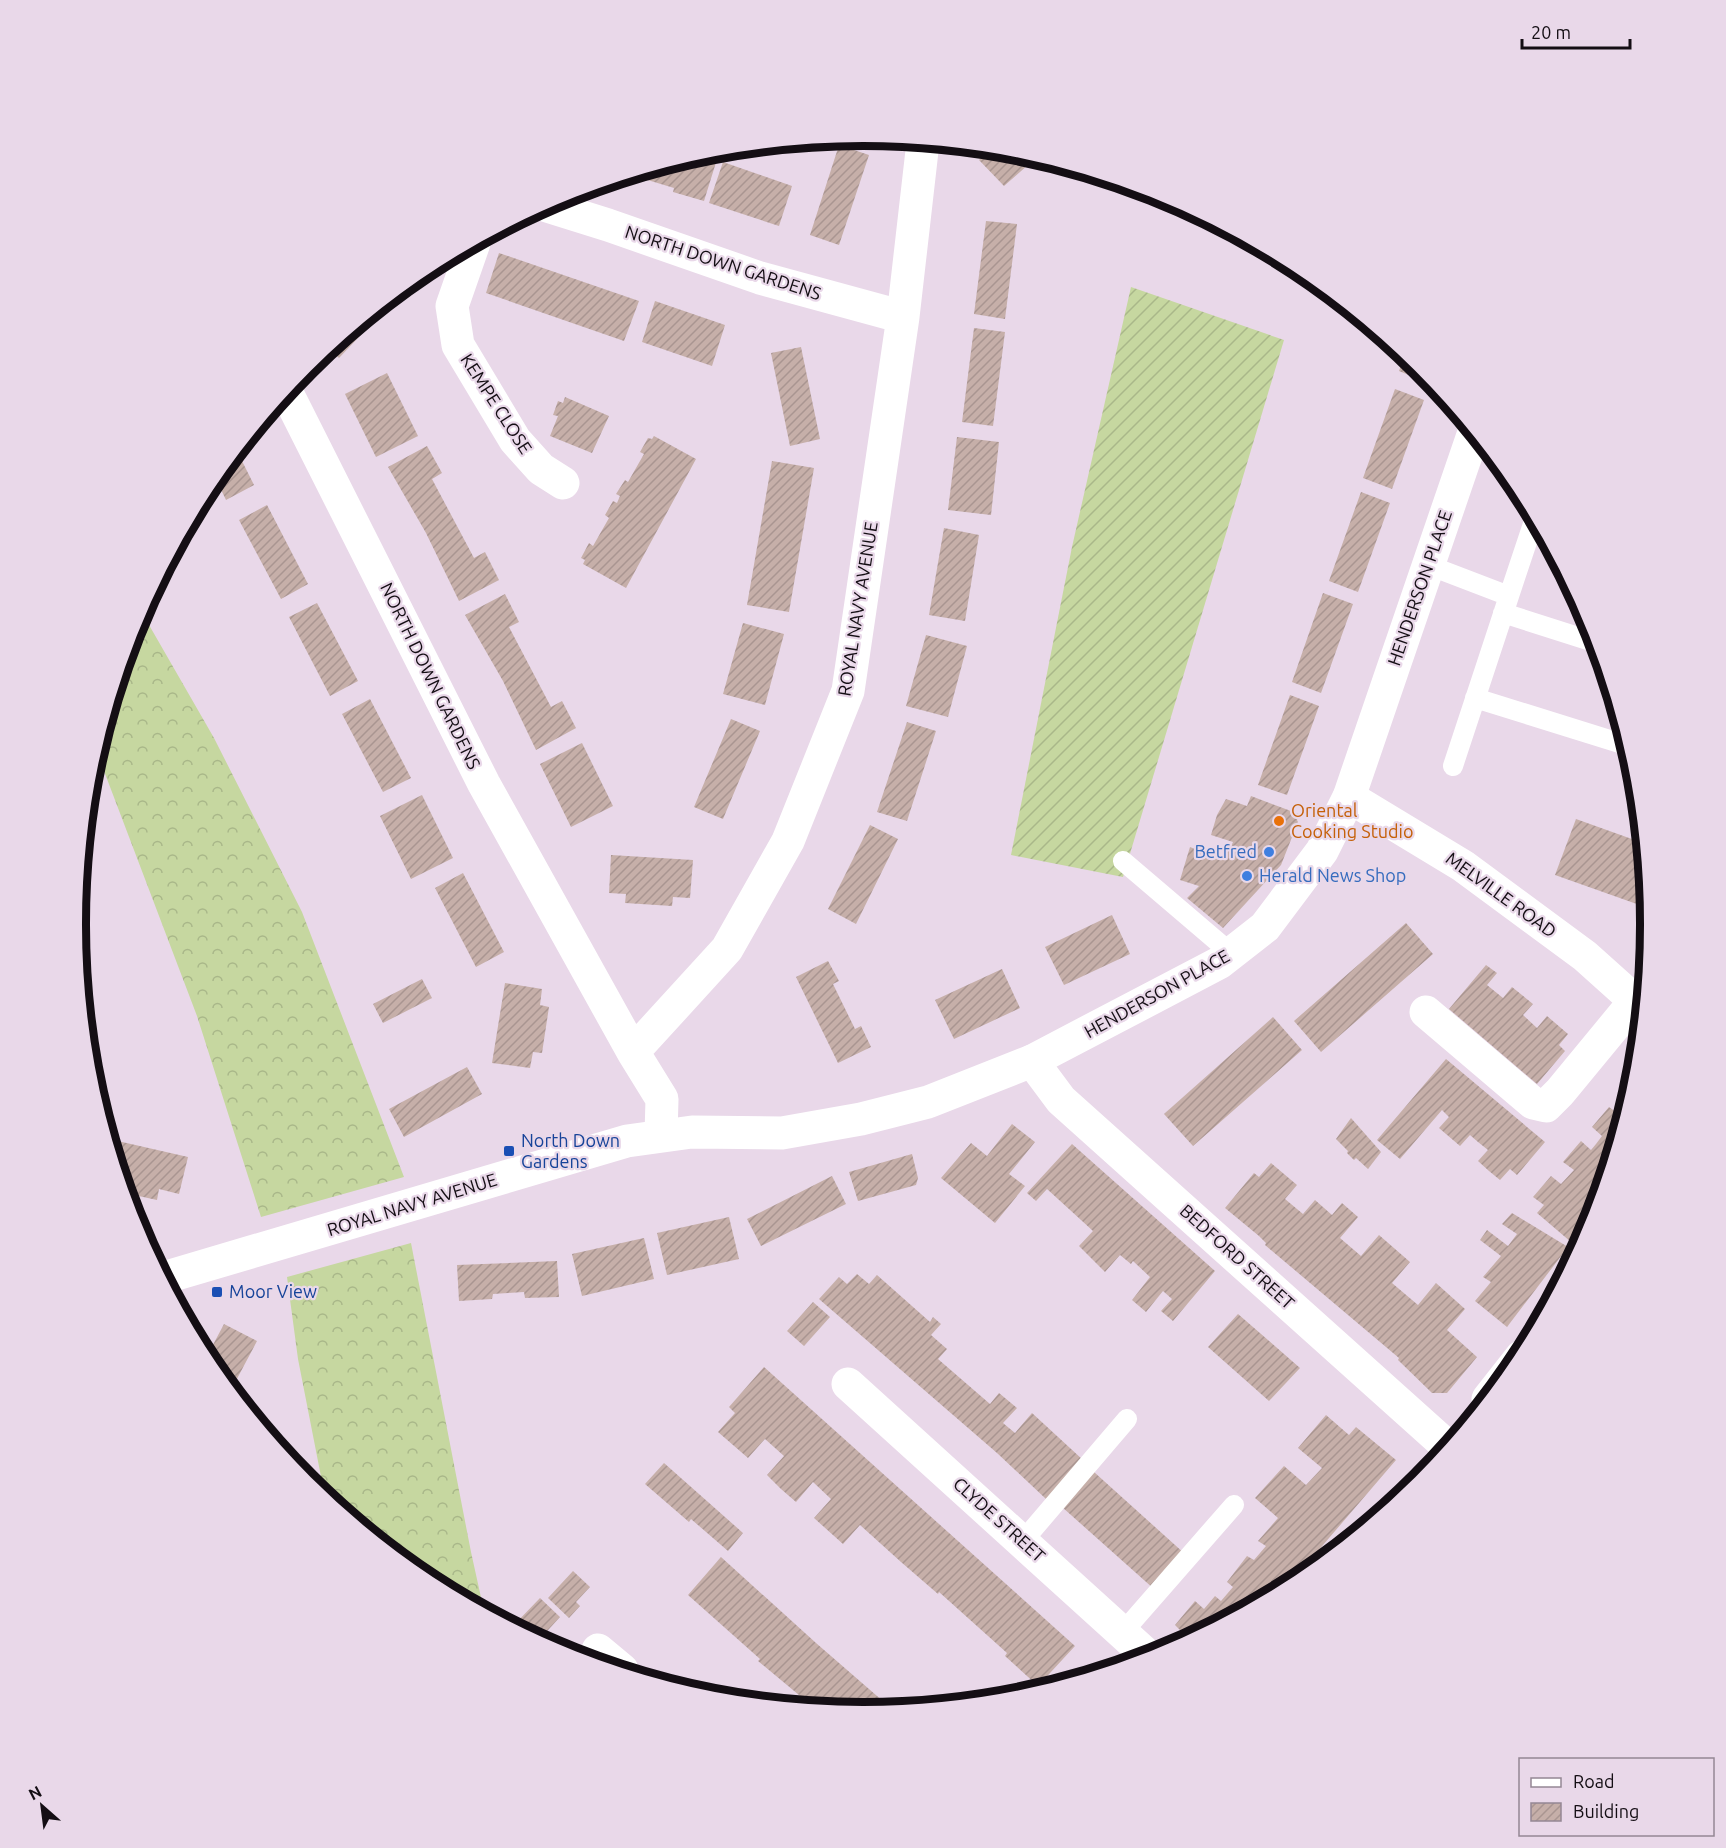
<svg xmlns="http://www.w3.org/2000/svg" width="1726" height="1848" font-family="Ubuntu,sans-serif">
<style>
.forest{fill:url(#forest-crowns)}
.garden{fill:url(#garden-furrows)}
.building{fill:url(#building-hatch)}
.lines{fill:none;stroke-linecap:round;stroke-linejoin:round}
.service{stroke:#fff;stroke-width:20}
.minor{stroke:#fff;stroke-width:33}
.tertiary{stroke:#fff;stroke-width:33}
.food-dot{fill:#e8710a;stroke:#e9d8e9;stroke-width:2}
.shop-dot{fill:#3f7fe0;stroke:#e9d8e9;stroke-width:2}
.transit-dot{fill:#1a4fb4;stroke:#e9d8e9;stroke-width:2}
.labels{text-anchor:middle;stroke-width:4.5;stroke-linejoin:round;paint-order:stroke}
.street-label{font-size:18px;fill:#140e14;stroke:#e9d8e9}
.food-label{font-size:18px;fill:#c56008;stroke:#e9d8e9;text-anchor:start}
.shop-label{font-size:18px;fill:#366cbe;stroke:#e9d8e9;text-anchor:end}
.transit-label{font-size:18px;fill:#164399;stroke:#e9d8e9;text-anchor:start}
.rim{fill:none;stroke:#140e14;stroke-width:8}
</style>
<defs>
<pattern id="forest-crowns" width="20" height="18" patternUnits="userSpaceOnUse" patternTransform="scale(1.5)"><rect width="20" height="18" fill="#c6d7a0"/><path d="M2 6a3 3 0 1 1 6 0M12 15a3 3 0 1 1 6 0" fill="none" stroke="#a9b789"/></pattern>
<pattern id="garden-furrows" width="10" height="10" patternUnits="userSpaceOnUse" patternTransform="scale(1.5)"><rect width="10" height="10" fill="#c6d7a0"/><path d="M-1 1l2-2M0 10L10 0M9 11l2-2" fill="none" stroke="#a9b789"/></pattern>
<pattern id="building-hatch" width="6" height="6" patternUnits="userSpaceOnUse" patternTransform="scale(1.5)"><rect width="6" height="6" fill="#c6afa9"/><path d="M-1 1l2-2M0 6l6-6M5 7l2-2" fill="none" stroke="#a99591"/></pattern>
</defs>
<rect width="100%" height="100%" fill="#e9d8e9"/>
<!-- forest -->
<path class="forest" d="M141 611 214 738 302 912 404 1177 261 1217 197 1016 96 750 135 622Z
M411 1243 471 1552 484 1611 425 1579 325 1497 298 1359 287 1277Z"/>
<!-- garden -->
<path class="garden" d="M1131 287 1284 340 1123 877 1011 855 1072 547Z"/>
<!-- building -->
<path class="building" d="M839 145 869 155 839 245 810 235Z
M991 149 1017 151 1037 157 1004 186 979 160Z
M706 152 718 156 704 201 673 192 674 188 631 175Z
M723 162 792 186 779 226 709 203Z
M986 221 1017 224 1005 319 974 314Z
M499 253 639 301 624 341 486 293Z
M411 280 412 281 339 358 329 348Z
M655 301 725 325 712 366 642 342Z
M974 328 1005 332 993 426 962 422Z
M801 347 820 439 790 446 771 353Z
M1405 354 1420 367 1430 378 1428 383 1399 371Z
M387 373 418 436 376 457 345 394Z
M1395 389 1424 400 1392 489 1363 478Z
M565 397 609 416 592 453 550 436 558 416 553 415 558 401 563 403Z
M654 436 696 459 626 588 583 564 585 560 581 558 589 543 593 546 609 518 605 515 613 501 617 503 620 496 616 494 625 480 628 482 644 454 640 452 648 438 652 439Z
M957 437 999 442 991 515 948 510Z
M427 446 442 473 432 479 474 558 485 552 499 580 459 601 426 533 388 467Z
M237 451 254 485 226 500 215 477Z
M772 461 814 468 789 612 747 605Z
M1361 492 1390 503 1358 592 1329 581Z
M267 505 308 584 281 599 239 520Z
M944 528 979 535 965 621 929 615Z
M1565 573 1573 588 1561 584Z
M1323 593 1353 604 1321 693 1292 682Z
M505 594 519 622 509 627 551 707 562 701 576 728 536 750 503 681 465 615Z
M317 603 358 681 330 696 289 617Z
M743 623 784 634 765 705 723 694Z
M926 635 967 646 948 717 906 706Z
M1290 695 1319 706 1287 795 1258 785Z
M370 699 411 778 383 792 342 714Z
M731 719 760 731 723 819 694 807Z
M907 722 936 731 907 821 877 812Z
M582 743 613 806 571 827 540 764Z
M422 795 453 858 411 879 380 816Z
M1251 796 1299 814 1297 820 1298 822 1281 865 1223 928 1187 898 1199 886 1180 880 1190 847 1221 859 1230 849 1233 842 1211 835 1217 815 1226 799 1247 806Z
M1576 819 1643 843 1648 908 1555 875Z
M870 825 898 839 856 924 828 909Z
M611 855 693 860 690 898 673 897 672 906 625 903 626 894 609 893Z
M463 873 504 952 476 967 435 888Z
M1112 915 1130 954 1064 985 1045 947Z
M1406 923 1433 954 1321 1052 1294 1021Z
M828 961 839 981 833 984 855 1029 861 1026 871 1047 838 1063 796 977Z
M1486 965 1497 973 1487 985 1503 998 1512 987 1533 1004 1523 1015 1537 1028 1547 1016 1568 1034 1559 1045 1565 1051 1537 1084 1449 1009Z
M1002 969 1020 1008 954 1039 935 1000Z
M422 979 432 998 383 1023 373 1004Z
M505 983 542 989 540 1005 549 1007 542 1053 533 1052 530 1068 492 1063Z
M1273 1017 1302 1050 1193 1146 1164 1114Z
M1446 1059 1545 1142 1517 1175 1510 1169 1500 1180 1489 1171 1478 1161 1488 1150 1478 1142 1470 1135 1460 1146 1439 1128 1449 1117 1442 1110 1400 1159 1377 1140Z
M467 1067 482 1094 404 1137 389 1109Z
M1609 1107 1620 1115 1627 1107 1594 1214 1571 1242 1537 1213 1544 1205 1533 1197 1551 1176 1561 1184 1574 1170 1563 1162 1581 1141 1591 1150 1596 1144 1602 1136 1592 1127Z
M1351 1118 1381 1152 1368 1169 1356 1158 1354 1160 1347 1153 1348 1151 1336 1139Z
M1012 1124 1035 1142 1009 1174 1025 1186 995 1223 941 1178 971 1143 987 1156Z
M109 1139 188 1157 179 1194 159 1189 157 1200 125 1193Z
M1072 1144 1215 1271 1173 1321 1161 1311 1172 1299 1163 1291 1146 1312 1132 1300 1150 1277 1133 1261 1131 1264 1120 1255 1105 1272 1079 1246 1093 1231 1081 1220 1047 1189 1036 1201 1027 1193Z
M912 1154 918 1178 916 1185 858 1201 849 1172Z
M1271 1163 1297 1185 1285 1199 1303 1214 1315 1200 1332 1215 1342 1203 1358 1217 1340 1238 1361 1256 1379 1235 1410 1262 1392 1283 1418 1305 1436 1283 1465 1309 1447 1330 1477 1357 1447 1393H1432L1398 1360 1399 1358 1265 1245 1266 1243 1259 1236 1225 1208 1254 1173 1259 1177Z
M832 1176 846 1204 761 1246 747 1219Z
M1512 1213 1568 1247 1507 1327 1475 1301 1491 1282 1483 1277 1501 1256 1480 1240 1487 1230 1508 1246 1517 1234 1502 1224Z
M729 1217 739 1259 667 1275 657 1233Z
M644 1238 654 1279 582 1296 572 1254Z
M557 1261 559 1297 525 1298 524 1292 508 1293 493 1294 492 1299 459 1301 457 1265Z
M857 1274 869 1284 877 1275 930 1322 933 1317 941 1324 931 1335 947 1349 938 1359 990 1404 999 1393 1017 1408 1003 1423 1015 1433 1032 1413 1083 1460 1046 1499 997 1453 819 1299 839 1277 847 1284Z
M813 1302 830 1317 804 1346 787 1331Z
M1238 1314 1300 1368 1269 1401 1208 1347Z
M224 1324 257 1341 231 1390 206 1358Z
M764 1367 1075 1646 1038 1686 1005 1656 1007 1653 939 1592 938 1594 901 1562 860 1525 843 1544 814 1518 831 1499 813 1482 796 1502 781 1489 767 1475 784 1456 765 1439 748 1458 718 1432 735 1413 729 1407Z
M1326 1415 1349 1435 1356 1427 1396 1460 1311 1559 1314 1562 1299 1580 1189 1639 1175 1625 1195 1601 1204 1609 1215 1596 1221 1601 1233 1587 1227 1582 1247 1556 1254 1560 1266 1546 1258 1541 1278 1518 1255 1498 1284 1466 1306 1485 1322 1468 1298 1448Z
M664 1463 743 1533 728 1551 691 1519 689 1522 645 1484Z
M1094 1472 1185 1554 1154 1589 1062 1507Z
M721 1557 816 1643 892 1709 863 1712 811 1707V1705L758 1661 760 1659 688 1595Z
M573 1571 590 1587 576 1602 580 1606 569 1618 548 1598Z
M540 1598 560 1617 539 1640 513 1626Z"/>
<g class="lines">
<!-- service -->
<path class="service" d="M1428 565 1509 596 1453 766
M1509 596 1535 518
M1503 613 1597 643
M1475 698 1629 746
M1123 861 1232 954
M1022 1542 1127 1419
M1123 1632 1234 1505"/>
<!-- minor -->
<path class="minor" d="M544 205 608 225 760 278 903 317
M474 243 452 306 458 345 515 440 541 469 563 483
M286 391 484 784 633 1052 662 1099 661 1135
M1349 797 1463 866 1585 956 1643 1008
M1426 1012 1533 1103 1546 1106 1560 1092 1635 1001
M633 1052 727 949 788 841 848 691 903 317 923 142
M1032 1061 1061 1100 1448 1447
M848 1384 1149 1657
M1488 1399 1521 1357
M598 1650 622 1670"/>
<!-- tertiary -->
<path class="tertiary" d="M163 1278 627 1141 692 1132 782 1133 861 1119 928 1102 1032 1061 1219 963 1265 927 1322 851 1349 797 1474 432"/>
</g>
<!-- markers -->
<circle class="food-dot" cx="1279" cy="821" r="6"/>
<g class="shop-dot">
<circle cx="1269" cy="852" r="6"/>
<circle cx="1247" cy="876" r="6"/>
</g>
<g class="transit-dot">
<rect x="503" y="1145" width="12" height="12" rx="3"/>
<rect x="211" y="1286" width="12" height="12" rx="3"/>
</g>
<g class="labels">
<!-- street labels -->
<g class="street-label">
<text transform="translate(723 263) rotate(18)" y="6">NORTH DOWN GARDENS</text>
<text transform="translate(496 404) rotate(57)" y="6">KEMPE CLOSE</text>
<text transform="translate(1420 588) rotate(-71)" y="6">HENDERSON PLACE</text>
<text transform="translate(858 609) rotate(-81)" y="6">ROYAL NAVY AVENUE</text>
<text transform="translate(430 676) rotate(64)" y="6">NORTH DOWN GARDENS</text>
<text transform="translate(1501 895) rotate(36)" y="6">MELVILLE ROAD</text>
<text transform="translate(1157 994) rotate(-29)" y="6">HENDERSON PLACE</text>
<text transform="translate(412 1205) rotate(-17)" y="6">ROYAL NAVY AVENUE</text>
<text transform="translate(1237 1257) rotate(42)" y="6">BEDFORD STREET</text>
<text transform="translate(999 1520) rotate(42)" y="6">CLYDE STREET</text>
</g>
<!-- food labels -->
<g class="food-label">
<text x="1291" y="817">Oriental<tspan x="1291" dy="21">Cooking Studio</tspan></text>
</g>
<!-- shop labels -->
<g class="shop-label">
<text x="1257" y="858">Betfred</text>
<text x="1259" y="882" text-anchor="start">Herald News Shop</text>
</g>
<!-- transit labels -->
<g class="transit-label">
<text x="521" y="1147">North Down<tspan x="521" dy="21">Gardens</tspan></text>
<text x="229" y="1298">Moor View</text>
</g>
</g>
<!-- crop -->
<path d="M0 0H1726V1848H0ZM863 146H863A777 777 0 0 1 1640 923V925A777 777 0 0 1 863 1702H863A777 777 0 0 1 86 925V923A777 777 0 0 1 863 146Z" fill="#e9d8e9" fill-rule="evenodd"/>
<path class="rim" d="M863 146H863A777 777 0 0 1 1640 923V925A777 777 0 0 1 863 1702H863A777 777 0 0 1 86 925V923A777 777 0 0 1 863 146Z"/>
<!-- legend -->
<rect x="1519" y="1758" width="195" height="78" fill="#e9d8e9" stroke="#948794" stroke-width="1.5"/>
<rect x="1531" y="1778" width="30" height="9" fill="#ffffff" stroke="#948794" stroke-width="1.5"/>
<text x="1573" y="1788" font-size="18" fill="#140e14">Road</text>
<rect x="1531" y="1803" width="30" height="18" fill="url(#building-hatch)" stroke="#948794" stroke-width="1.5"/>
<text x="1573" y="1818" font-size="18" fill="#140e14">Building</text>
<!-- north arrow -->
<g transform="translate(42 1806) rotate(332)" stroke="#e9d8e9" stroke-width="4.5" paint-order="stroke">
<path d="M0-4.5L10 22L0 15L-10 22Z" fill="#140e14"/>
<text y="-9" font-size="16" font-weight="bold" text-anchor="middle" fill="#140e14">N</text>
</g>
<!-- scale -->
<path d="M1522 39v9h108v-9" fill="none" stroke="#140e14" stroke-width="3"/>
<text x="1531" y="39" font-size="18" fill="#140e14" stroke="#e9d8e9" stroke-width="4.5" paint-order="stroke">20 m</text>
</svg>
